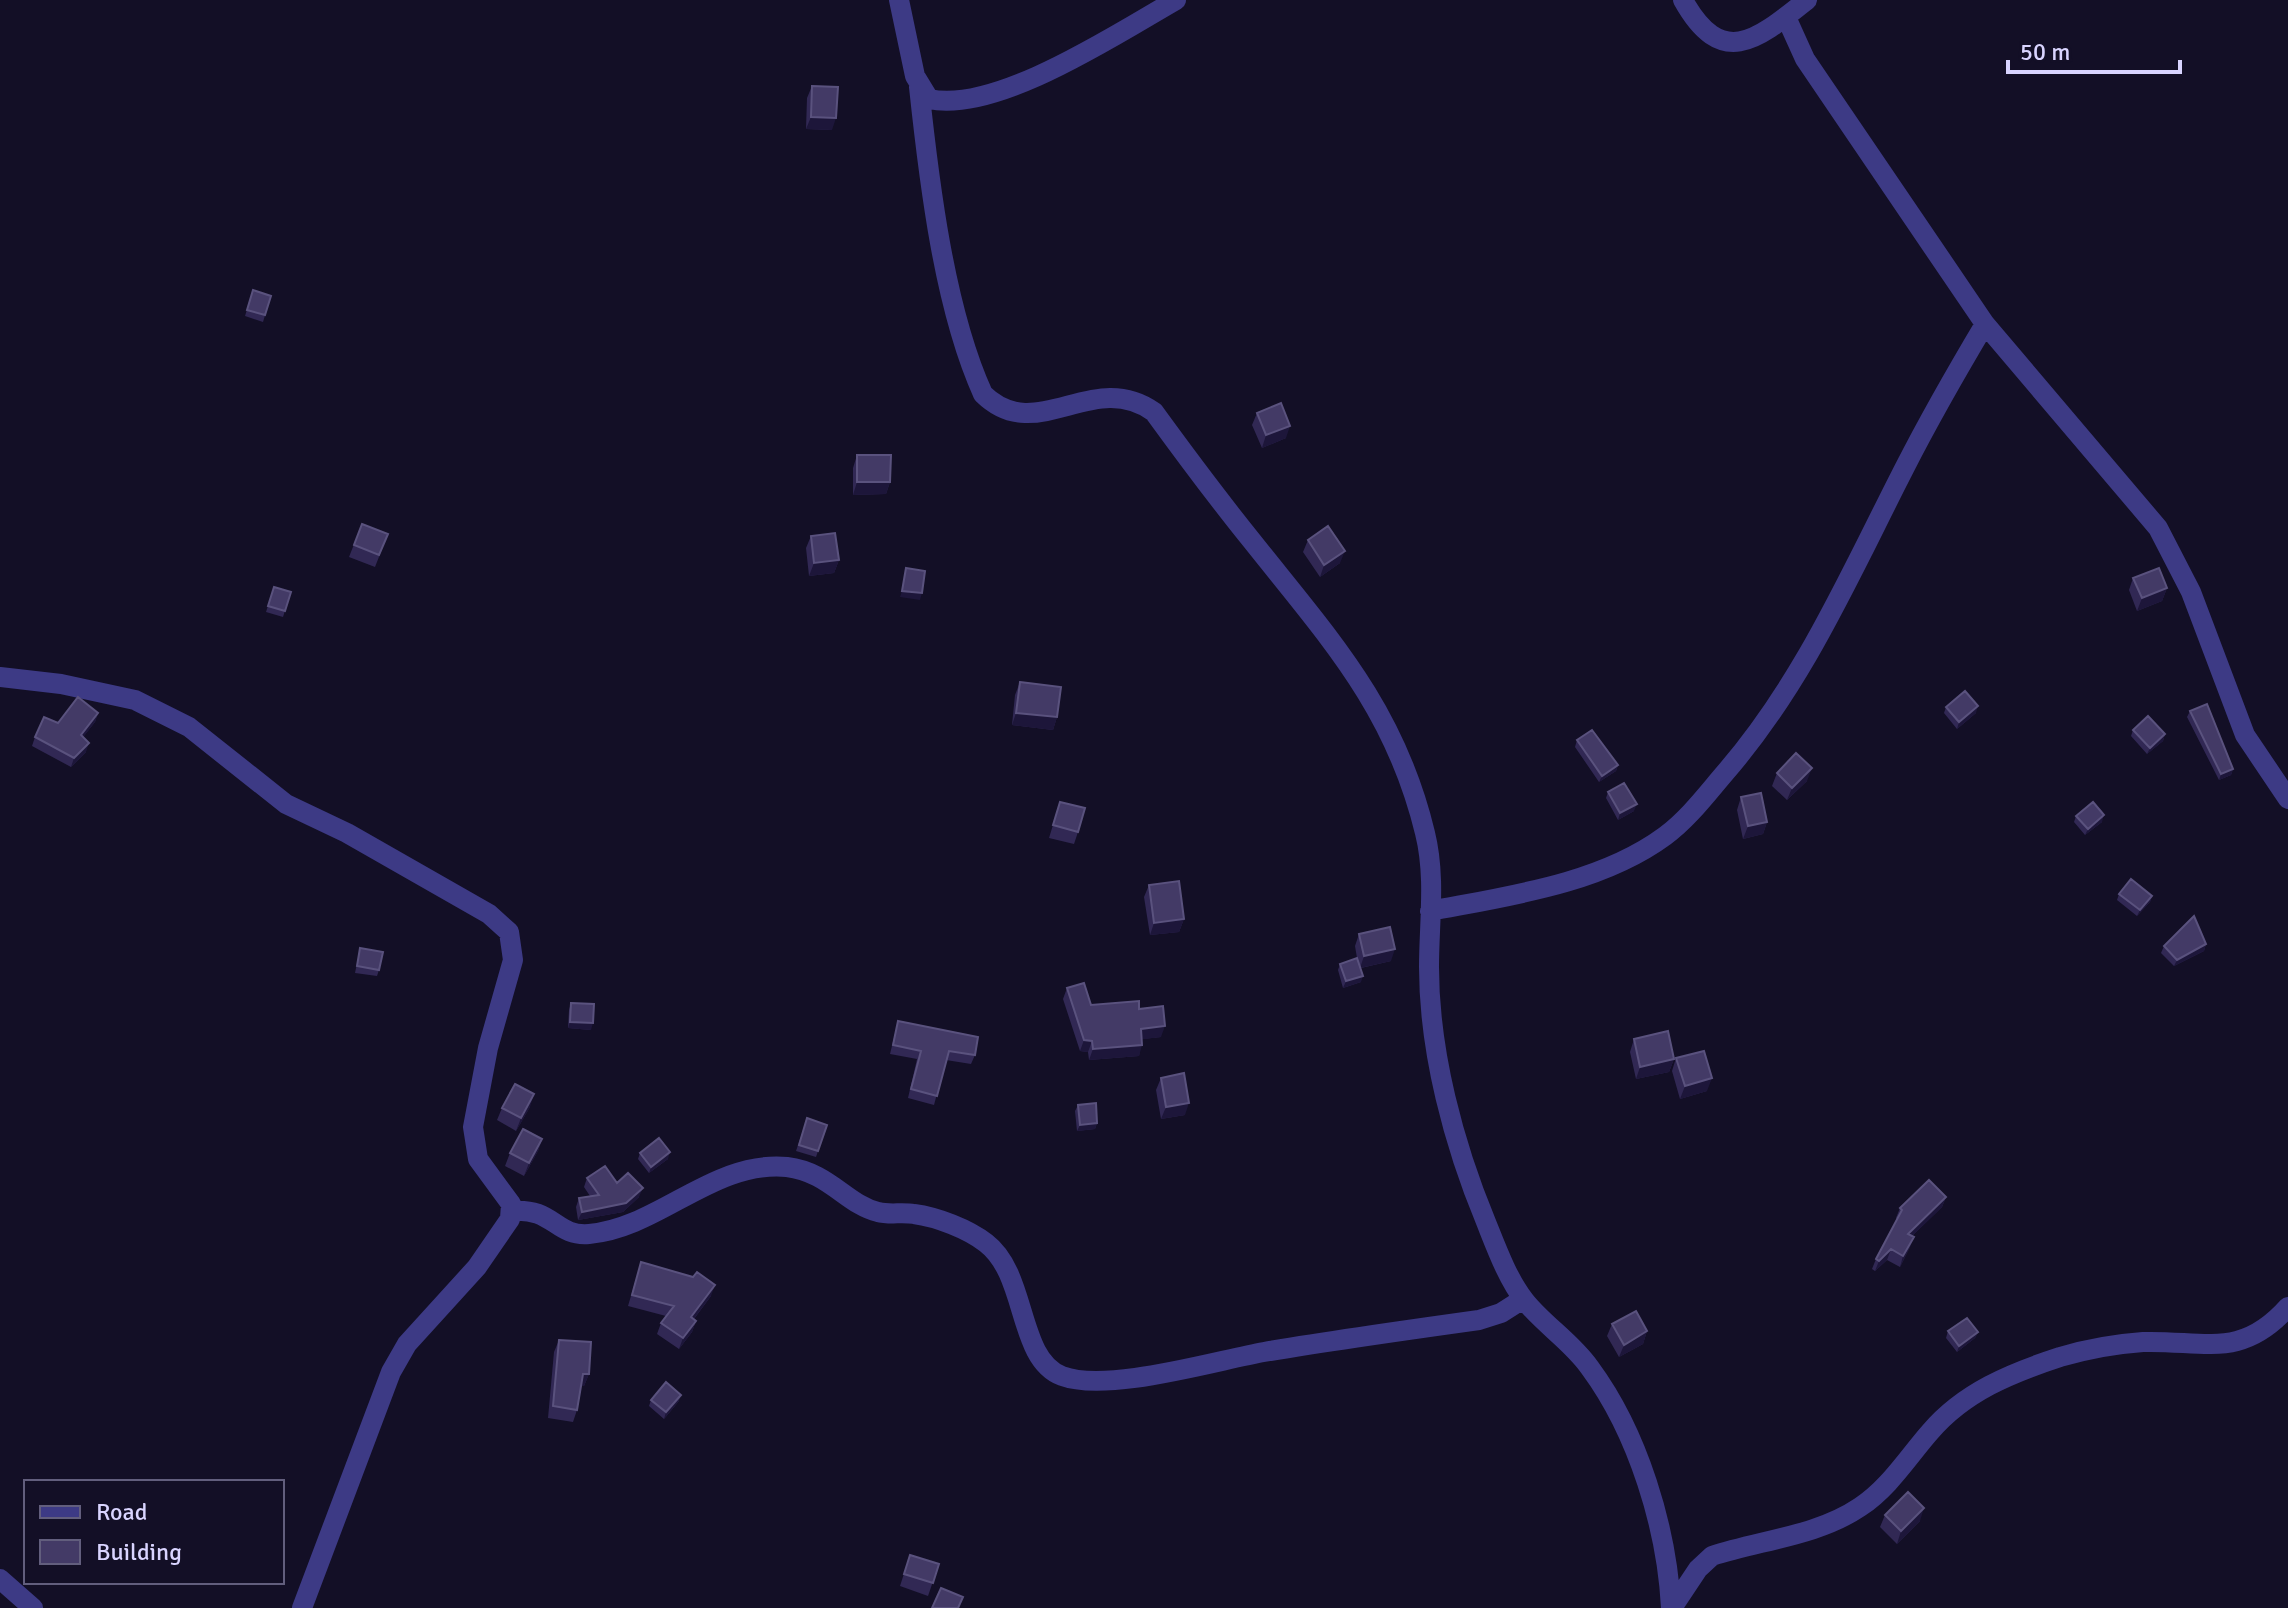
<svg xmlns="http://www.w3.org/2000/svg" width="2288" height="1608" font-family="Signika,sans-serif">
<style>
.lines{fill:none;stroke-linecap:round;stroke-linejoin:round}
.minor{stroke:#3d3a85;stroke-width:20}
.wall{fill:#312854}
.shaded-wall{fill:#1d163a}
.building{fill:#433a66;stroke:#5a527e;stroke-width:2}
</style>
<rect width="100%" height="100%" fill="#130f26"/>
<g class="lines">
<!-- minor -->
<path class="minor" d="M899 0 915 76 929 99C996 114 1118 33 1176 0
M1683 0C1722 70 1757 40 1807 0
M1786 17 1805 59 1985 324 2158 528 2191 592 2245 735 2288 799
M919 87C929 181 944 308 983 394 1037 447 1092 368 1154 412 1186 456 1218 499 1252 541 1329 638 1395 708 1425 833 1436 877 1429 923 1429 967 1429 1052 1454 1145 1486 1222 1496 1247 1508 1280 1525 1301 1544 1325 1572 1342 1590 1368 1638 1433 1667 1528 1671 1608
M0 677 61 684 135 700 189 727 286 804 347 833 489 914 509 932 513 960 488 1048 473 1127 478 1159 511 1204 510 1219 477 1267 407 1344 391 1372 302 1608
M1430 911C1508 896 1600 884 1665 836 1688 819 1706 795 1724 774 1804 682 1850 574 1905 467 1930 418 1957 371 1985 324
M511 1211C554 1207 555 1237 589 1234 659 1228 713 1160 787 1167 829 1172 847 1205 878 1212 889 1215 902 1212 914 1214 937 1217 968 1229 986 1243 1028 1275 1017 1359 1062 1376 1107 1393 1214 1361 1264 1352 1335 1340 1407 1330 1479 1320L1501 1313 1523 1299
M0 1579 33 1608
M1672 1608 1698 1569 1712 1556C1761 1540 1817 1536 1860 1507 1889 1488 1908 1457 1930 1432 1964 1392 2011 1373 2060 1357 2087 1349 2115 1344 2143 1342 2204 1340 2241 1360 2288 1307"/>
</g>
<!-- wall -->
<path class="wall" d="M812 86 832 130 806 129 807 98Z
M253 290 271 296 263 322 245 316Z
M1257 413 1286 438 1262 448 1252 425Z
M857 455 890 482 886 494 853 495V468Z
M362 524 388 534 375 567 349 557Z
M811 536 839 560 834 573 809 576 806 548Z
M1308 540 1340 563 1320 577 1303 552Z
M2133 578 2167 588 2162 601 2137 611 2129 590Z
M274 587 291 592 283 617 266 612Z
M1020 682 1057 717 1053 730 1012 725 1015 695Z
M1946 707 1976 713 1957 729 1944 713Z
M2190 711 2233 769 2231 775 2219 780 2187 717Z
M98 713 95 722 83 737 86 752 71 767 32 746 35 737 58 723Z
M2133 730 2165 734 2163 741 2147 754 2131 736Z
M1577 740 1618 765 1616 771 1599 782 1575 747Z
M1777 773 1807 781 1787 800 1772 786Z
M1608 792 1634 811 1618 820 1606 798Z
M1741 797 1767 822 1763 834 1743 839 1737 810Z
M1060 802 1078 832 1074 844 1049 838Z
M2076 816 2102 822 2085 835 2074 822Z
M1149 885 1184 919 1179 932 1150 935 1144 897Z
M2119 894 2152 896 2150 902 2137 916 2117 900Z
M1359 934 1391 961 1361 968V982L1343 988 1338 970 1340 964 1357 958 1355 946Z
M2206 944 2204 951 2174 966 2161 953 2164 946Z
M360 948 379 970 377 976 355 973Z
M1067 988 1091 1005 1139 1009 1161 1037 1142 1039 1139 1056 1089 1060 1088 1052 1080 1051 1063 999Z
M571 1003 591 1030 568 1028 569 1010Z
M898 1021 975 1055 971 1064 946 1060 934 1105 908 1098 917 1059 890 1054Z
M1634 1039 1674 1059 1669 1072 1636 1079 1630 1052Z
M1676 1058 1707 1091 1680 1099 1672 1071Z
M1161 1078 1185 1115 1161 1119 1156 1090Z
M1078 1105 1097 1123 1095 1129 1077 1131 1075 1111Z
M530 1107 516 1131 497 1120 502 1108Z
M807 1118 827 1125 816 1157 796 1151Z
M542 1139 538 1151 524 1176 505 1166 510 1153Z
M640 1153 668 1159 649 1173 638 1159Z
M587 1178 617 1183 639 1197 623 1212 578 1220 576 1207 579 1198 590 1196 584 1187Z
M1946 1197 1942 1207 1912 1236 1910 1247 1900 1267 1887 1260 1875 1271 1872 1269 1876 1259 1897 1219 1896 1218 1900 1208Z
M641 1262 711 1296 694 1319 696 1321 692 1332 679 1349 657 1334 661 1323 666 1316 628 1306Z
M1612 1324 1647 1331 1643 1344 1619 1357 1607 1336Z
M1948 1331 1978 1332 1975 1338 1957 1352 1946 1338Z
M559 1340 589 1374 584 1386H581L577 1410 573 1422 548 1418 554 1352Z
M651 1400 679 1401 664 1419 649 1406Z
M1885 1515 1920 1521 1897 1544 1880 1527Z
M910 1555 939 1564 928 1596 900 1586Z"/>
<!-- shaded-wall -->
<path class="shaded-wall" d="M811 117 836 118 832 130 806 129Z
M1290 426 1286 438 1262 448 1266 435Z
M857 482H890L886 494 853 495Z
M1345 551 1340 563 1320 577 1324 565Z
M839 560 834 573 809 576 814 563Z
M2167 588 2162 601 2137 611 2142 598Z
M902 591 922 593 920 600 900 597Z
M1978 706 1976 713 1957 729 1959 722Z
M98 713 95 722 78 744 81 735Z
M1016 713 1057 717 1053 730 1012 725Z
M2165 734 2163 741 2147 754 2150 748Z
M89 743 86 752 71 767 74 758Z
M1618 765 1616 771 1599 782 1602 776Z
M1812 768 1807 781 1787 800 1792 788Z
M2233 769 2231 775 2219 780 2221 774Z
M1637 804 1634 811 1618 820 1620 813Z
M2104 815 2102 822 2085 835 2088 829Z
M1767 822 1763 834 1743 839 1748 826Z
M2152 896 2150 902 2137 916 2140 910Z
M1184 919 1179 932 1150 935 1154 923Z
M2206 944 2204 951 2174 966 2177 960Z
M1395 949 1391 961 1360 968 1364 956Z
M1363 976 1361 982 1343 988 1346 981Z
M570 1022 593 1023 591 1030 568 1028Z
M1165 1026 1161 1037 1137 1040 1141 1029Z
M1084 1040 1092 1041 1088 1052 1080 1051Z
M1142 1045 1139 1056 1089 1060 1093 1049Z
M1674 1059 1669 1072 1636 1079 1640 1067Z
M1712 1078 1707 1091 1680 1099 1685 1086Z
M534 1094 530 1107 516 1131 521 1118Z
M1189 1103 1185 1115 1161 1119 1166 1107Z
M1097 1123 1095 1129 1077 1131 1080 1125Z
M542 1139 538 1151 524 1176 529 1163Z
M670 1152 668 1159 649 1173 651 1167Z
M643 1188 639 1197 623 1212 578 1220 582 1212Z
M1946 1197 1942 1207 1904 1244 1908 1234Z
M1914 1237 1910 1247 1900 1267 1903 1256Z
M1891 1249 1887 1260 1875 1271 1879 1261Z
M715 1285 711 1296 687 1328 691 1317Z
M696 1321 692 1332 679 1349 683 1338Z
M1647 1331 1643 1344 1619 1357 1624 1345Z
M1978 1332 1975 1338 1957 1352 1959 1346Z
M583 1374H589L584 1386H579Z
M681 1395 679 1401 664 1419 666 1412Z
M1924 1508 1920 1521 1897 1544 1901 1531Z"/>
<!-- building -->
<path class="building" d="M812 86 838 87 836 118 811 117Z
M253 290 271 296 265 315 247 310Z
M1281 403 1290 426 1266 435 1257 413Z
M857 455H891L890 482H857Z
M362 524 388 534 379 555 354 545Z
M1328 526 1345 551 1324 565 1308 540Z
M835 533 839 560 814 563 811 536Z
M906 568 925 571 922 593 902 591Z
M2159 568 2167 588 2142 598 2133 578Z
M274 587 291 592 285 611 268 606Z
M1020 682 1061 687 1057 717 1016 713Z
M1965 691 1978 706 1959 722 1946 707Z
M78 697 98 713 81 735 89 743 74 758 35 737 44 717 58 723Z
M2207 704 2233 769 2221 774 2190 711Z
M2148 716 2165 734 2150 748 2133 730Z
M1592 730 1618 765 1602 776 1577 740Z
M1796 753 1812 768 1792 788 1777 773Z
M1624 783 1637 804 1620 813 1608 792Z
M1761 793 1767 822 1748 826 1741 797Z
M1060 802 1085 808 1078 832 1053 825Z
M2093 802 2104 815 2088 829 2076 816Z
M2131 879 2152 896 2140 910 2119 894Z
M1179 881 1184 919 1154 923 1149 885Z
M2194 916 2206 944 2177 960 2164 946Z
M1390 927 1395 949 1364 956 1359 934Z
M360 948 383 952 379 970 357 966Z
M1357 958 1363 976 1346 981 1340 964Z
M1084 983 1091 1005 1139 1001V1009L1163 1006 1165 1026 1141 1029 1142 1045 1093 1049 1092 1041 1084 1040 1067 988Z
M571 1003 594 1004 593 1023 570 1022Z
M898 1021 978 1037 975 1055 949 1051 937 1096 911 1089 921 1051 893 1045Z
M1668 1031 1674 1059 1640 1067 1634 1039Z
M1704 1051 1712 1078 1685 1086 1676 1058Z
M1184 1073 1189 1103 1166 1107 1161 1078Z
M515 1084 534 1094 521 1118 502 1108Z
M1096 1103 1097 1123 1080 1125 1078 1105Z
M807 1118 827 1125 818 1151 799 1145Z
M523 1129 542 1139 529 1163 510 1153Z
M659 1138 670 1152 651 1167 640 1153Z
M605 1166 617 1183 628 1173 643 1188 626 1203 582 1212 579 1198 599 1195 587 1178Z
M1929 1180 1946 1197 1908 1234 1914 1237 1903 1256 1891 1249 1879 1261 1876 1259 1902 1210 1900 1208Z
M641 1262 693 1277 697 1272 715 1285 691 1317 696 1321 683 1338 661 1323 674 1306 632 1295Z
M1636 1311 1647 1331 1624 1345 1612 1324Z
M1967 1318 1978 1332 1959 1346 1948 1331Z
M559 1340 591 1342 589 1374H583L577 1410 553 1406Z
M666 1382 681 1395 666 1412 651 1400Z
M1908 1492 1924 1508 1901 1531 1885 1515Z
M910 1555 939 1564 933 1583 904 1574Z
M941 1588 963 1597 958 1608H932Z"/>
<!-- legend -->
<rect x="24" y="1480" width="260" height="104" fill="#130f26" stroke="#625e7d" stroke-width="2"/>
<rect x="40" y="1506" width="40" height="12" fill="#3d3a85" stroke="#625e7d" stroke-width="2"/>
<text x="96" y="1520" font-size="24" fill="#d9d4ff">Road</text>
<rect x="40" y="1540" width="40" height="24" fill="#433a66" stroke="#625e7d" stroke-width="2"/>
<text x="96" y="1560" font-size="24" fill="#d9d4ff">Building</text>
<!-- scale -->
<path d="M2008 60v12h172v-12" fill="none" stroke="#d9d4ff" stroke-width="4"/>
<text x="2020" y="60" font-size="24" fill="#d9d4ff" stroke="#130f26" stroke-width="6" paint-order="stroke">50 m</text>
</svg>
